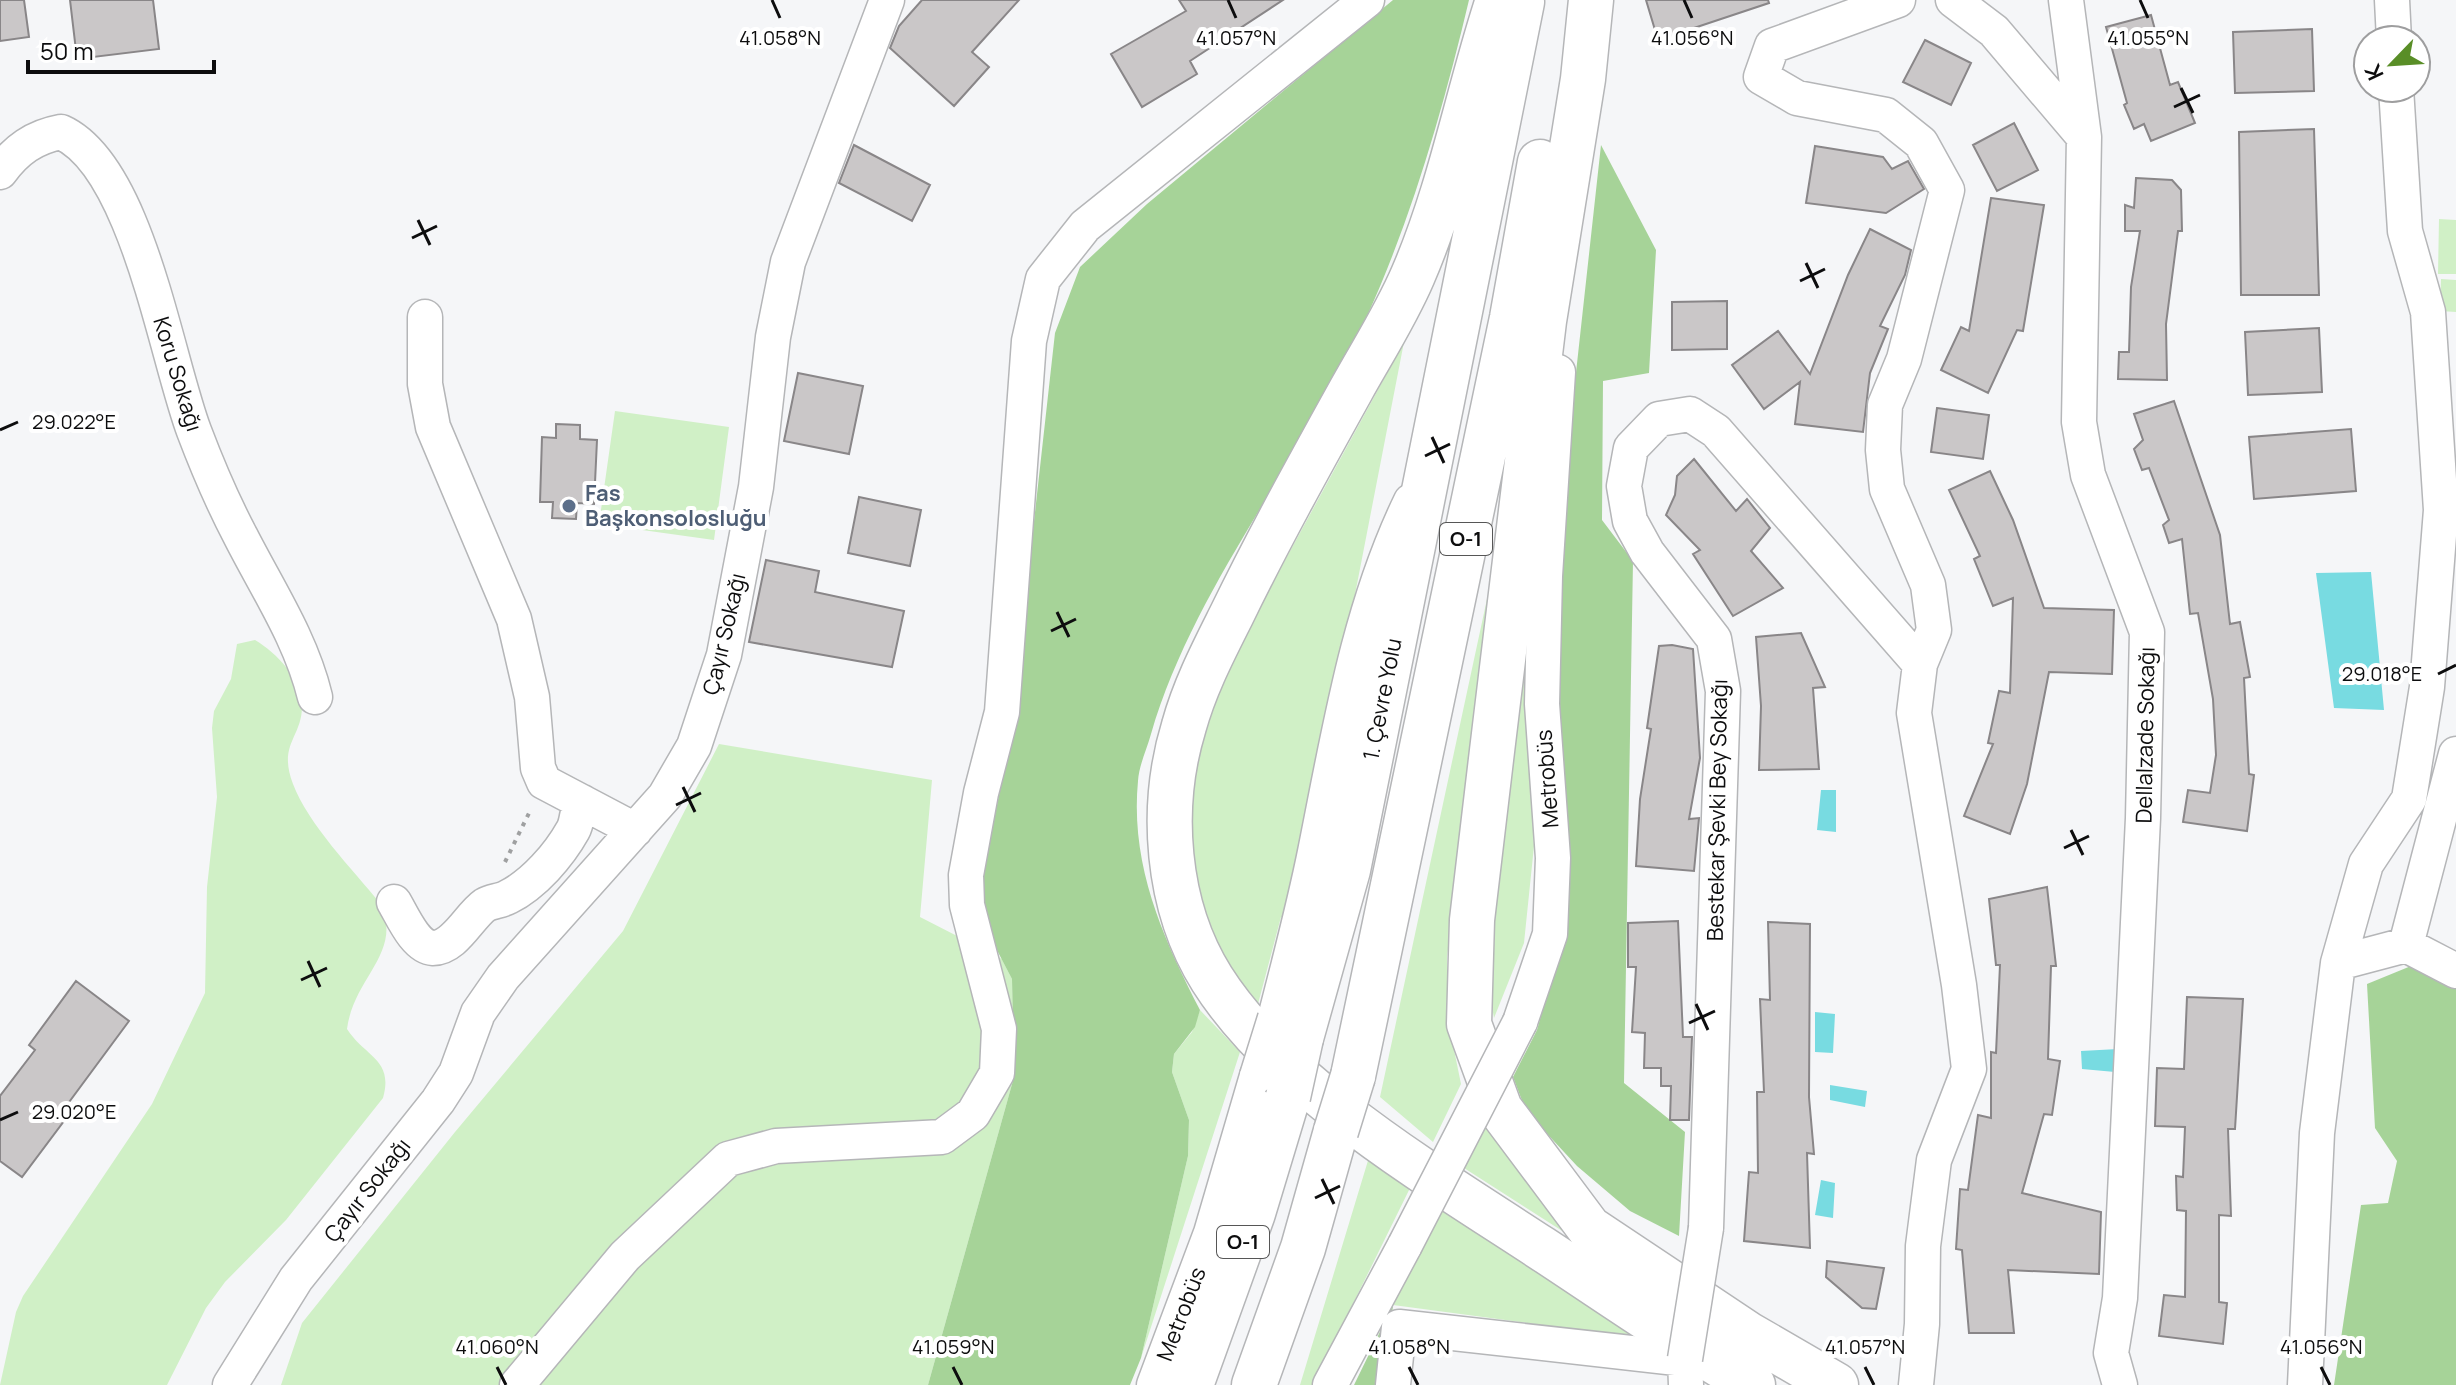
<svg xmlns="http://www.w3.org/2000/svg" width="2456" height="1385" font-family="Manrope,sans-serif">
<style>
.green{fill:#d0f0c6}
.forest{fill:#a6d398}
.water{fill:#78dbe1}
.building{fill:#cac7c8;stroke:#898688;stroke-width:2}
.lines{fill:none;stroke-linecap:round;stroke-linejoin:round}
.minor-casing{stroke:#b5b6b8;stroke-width:37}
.highway-casing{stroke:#b5b6b8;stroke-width:47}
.path{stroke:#9fa0a1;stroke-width:4;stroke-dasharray:4 6;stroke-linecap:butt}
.minor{stroke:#fff;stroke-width:34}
.highway{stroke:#fff;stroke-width:44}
.minor-bridge-casing{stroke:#b5b6b8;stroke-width:37;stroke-linecap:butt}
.highway-bridge-casing{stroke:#b5b6b8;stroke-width:47;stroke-linecap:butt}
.minor-bridge{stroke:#fff;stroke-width:34}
.highway-bridge{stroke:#fff;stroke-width:44}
.ticks{fill:none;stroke:#0d0d0e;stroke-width:3}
.service-dot{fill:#5c6f8a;stroke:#fff;stroke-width:3}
.labels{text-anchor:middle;stroke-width:8;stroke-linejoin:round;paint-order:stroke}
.shield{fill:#fff;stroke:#565656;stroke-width:2}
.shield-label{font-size:20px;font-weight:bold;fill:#0d0d0e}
.street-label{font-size:22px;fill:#0d0d0e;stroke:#fff}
.service-label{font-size:22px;font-weight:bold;fill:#4e5e75;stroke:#fff;text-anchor:start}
.ticks-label{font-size:20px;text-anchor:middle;fill:#0d0d0e;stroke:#fff;stroke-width:8;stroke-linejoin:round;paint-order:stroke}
</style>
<rect width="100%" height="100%" fill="#f5f6f8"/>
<!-- green -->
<path class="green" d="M2439 219 2456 220V274H2438Z
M2441 279 2456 280V312L2440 311Z
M1404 342 1306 847 1290 918 1281 917 1258 1004 1232 972 1208 927 1187 875 1193 744 1241 641Z
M615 411 729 427 714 540 599 524Z
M1496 584 1447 957V1015L1461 1084 1433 1142 1380 1097 1490 585Z
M1522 635 1534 846 1524 943 1494 1018 1487 980Z
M255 640C277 653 303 680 302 708 301 738 278 745 293 784 308 824 353 870 380 903 404 953 354 976 347 1029 365 1057 394 1059 383 1098L286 1220 225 1282 206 1308 167 1385H0L16 1312 23 1296 152 1104 205 993 207 887 217 797 212 728 214 711 231 679 237 644Z
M719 744 932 780 920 917 1002 959 1012 979 1014 1077 928 1385H281L302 1323 455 1132 623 931Z
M1200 1010 1240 1052 1141 1358 1188 1156 1189 1120 1172 1072 1174 1054 1192 1032Z
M1487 1125 1567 1234 1464 1168Z
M1370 1154 1412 1184 1313 1385H1300Z
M1447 1201 1647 1339 1393 1305Z"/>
<!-- forest -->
<path class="forest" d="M1393 0H1469C1438 131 1399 262 1335 381 1273 497 1188 607 1151 734 1147 749 1139 765 1138 781 1130 865 1163 938 1200 1010L1195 1027 1174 1054 1172 1072 1189 1120 1188 1156 1141 1358 1130 1385H928L1014 1077 1012 979 986 929 982 880 1009 745 1055 333 1080 267 1147 204Z
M1601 145 1656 250 1649 373 1603 381 1602 520 1633 561 1624 1083 1685 1132 1679 1236 1630 1211 1577 1166 1526 1111 1513 1077 1537 1030 1559 951 1553 582Z
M2411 966 2456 986V1385H2334L2361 1205 2388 1203 2397 1161 2375 1128 2367 984Z
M1393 1305 1385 1385H1354Z"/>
<!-- water -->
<path class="water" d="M2371 572 2384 710 2334 708 2316 573Z
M1821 790H1836V832L1817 830Z
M1815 1012 1835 1014 1833 1053 1815 1052Z
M2118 1049 2115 1072 2082 1069 2081 1051Z
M1830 1085 1867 1091 1865 1107 1830 1100Z
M1821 1180 1835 1183 1833 1218 1815 1215Z"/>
<!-- building -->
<path class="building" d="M0 0H24L29 37 0 41Z
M70 0H153L159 49 77 59Z
M922 0H1019L972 52 989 67 954 106 890 48 899 26Z
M1179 0H1283L1190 61 1197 74 1142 107 1111 54 1186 11Z
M1646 0H1768L1769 3 1658 40Z
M2151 15 2170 85 2178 82 2195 123 2151 141 2144 124 2134 129 2124 105 2127 103 2106 27Z
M2312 29 2314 91 2235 93 2233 32Z
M1925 40 1971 63 1951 105 1903 82Z
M2014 123 2038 170 1997 191 1973 145Z
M2314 129 2319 295H2241L2239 132Z
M854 145 930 185 912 221 839 183Z
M1815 146 1883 157 1892 169 1908 161 1924 189 1886 213 1806 203Z
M2136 178 2172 180 2181 190 2182 231H2178L2166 324 2167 380 2118 379 2119 352H2129L2131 287 2140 231H2125V205L2134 208Z
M1991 198 2044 205 2023 331 2017 330 1988 393 1941 370 1961 327 1969 331Z
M1870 229 1911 250 1905 275 1880 326 1888 329 1870 373 1863 432 1795 424 1800 382 1764 409 1732 365 1778 331 1810 374 1848 275Z
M1727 301V349L1672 350V302Z
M2319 328 2322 392 2248 395 2245 332Z
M798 373 863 386 849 454 784 441Z
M2174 401 2220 535 2230 624 2240 622 2250 677 2244 678 2249 774 2254 775 2247 831 2183 822 2188 790 2210 793 2216 755 2213 699 2198 613 2190 614 2182 539 2169 543 2163 525 2169 520 2149 468 2142 470 2134 449 2143 440 2134 414Z
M1937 408 1989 415 1983 459 1931 452Z
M556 424 580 425V439L597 440 594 504 577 503 576 519 552 518 553 502H540L542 437 556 438Z
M2351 429 2356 491 2254 499 2249 437Z
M1694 459 1736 511 1747 499 1770 528 1751 551 1783 588 1733 616 1693 554 1700 550 1666 515 1675 495 1677 476Z
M1990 471 2013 520 2044 608 2114 610 2112 674 2049 672 2027 784 2010 834 1964 816 1993 744 1988 743 1999 691 2010 693 2013 598 1993 606 1974 559 1980 556 1949 490Z
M859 497 921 510 910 566 848 553Z
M766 560 819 571 815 592 904 611 892 667 749 642Z
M1801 633 1825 687 1813 688 1819 769 1759 770 1761 706 1756 637Z
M1672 645 1693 649 1700 758 1689 819 1699 818 1694 871 1636 866 1640 799 1651 729 1647 728 1659 646Z
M2047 887 2056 966H2051L2048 1059 2060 1061 2052 1115 2044 1114 2022 1193 2101 1212 2099 1274 2008 1270 2014 1333H1969L1962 1250 1956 1249 1960 1189 1968 1190 1978 1115 1991 1118V1052L1996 1053 2000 965H1996L1989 899Z
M1678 921 1683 1037H1692L1689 1120H1670L1671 1086H1661V1068H1644L1645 1033 1632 1032 1636 967H1628V923Z
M1768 922 1810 924 1809 1097 1814 1154 1807 1153 1810 1248 1744 1241 1749 1172 1758 1173 1757 1092H1764L1760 999 1770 1000Z
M76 981 129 1021 64 1109 70 1113 22 1177 0 1161V1096L35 1050 29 1045Z
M2187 997 2243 999 2235 1129H2228L2231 1216 2219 1215V1302L2227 1303 2223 1344 2159 1336 2164 1295 2185 1297 2186 1211 2177 1210 2176 1176 2183 1177 2185 1127 2155 1126 2157 1068 2184 1069Z
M1827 1261 1884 1268 1876 1309 1862 1308 1826 1277Z"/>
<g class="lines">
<defs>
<path id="minor" d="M1898 0 1772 46 1761 77 1797 98 1886 115 1921 143 1947 190 1904 359 1885 405 1883 450 1887 489 1928 585 1934 630 1920 664 1914 713 1959 985 1969 1069 1934 1160 1923 1246 1922 1324 1916 1385
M1953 0 1994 31 2084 137
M2066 0 2084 137 2079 422 2088 475 2147 632 2143 818 2120 1298 2111 1353 2120 1385
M2392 0 2394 40
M0 172C16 150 34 137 61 132 137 166 166 357 194 431 208 468 223 503 241 537 268 590 301 639 315 697
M425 317V384L433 427 514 619 532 697 538 768 544 782 635 830
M394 902C402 915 415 947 433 948 455 948 469 916 485 905 492 901 501 901 508 897 534 884 559 855 573 830 578 821 576 811 582 802
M2406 945 2456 971
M2338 963 2406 945 2456 754
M1275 1018C1289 963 1304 907 1315 852 1339 733 1358 610 1411 501
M1520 1022 1550 934 1553 858 1542 704 1545 576 1558 372
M1706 1228 1723 691 1714 639 1647 552 1630 521 1624 486 1631 448 1659 419 1690 414 1716 431 1920 664
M230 1385 296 1279 438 1101 456 1073 478 1013 503 977 665 796 694 746 724 655 756 487 773 337 788 262 887 0
M517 1385 625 1256 728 1159 776 1146 942 1137 973 1114 997 1073 999 1029 967 905 966 875 981 793 1002 712 1029 341 1043 279 1085 226 1367 0
M1154 1385 1211 1233 1257 1076
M1330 1385 1405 1245
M1393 1385 1399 1327 1685 1359 1686 1385
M2305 1385 2317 1133 2338 963 2366 864 2409 799 2427 687 2441 510 2428 312 2405 231 2396 88"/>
<path id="highway" d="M1498 0C1468 91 1451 187 1413 275 1396 315 1372 352 1351 390 1310 464 1269 538 1232 614 1214 650 1195 686 1184 726 1159 807 1166 906 1212 979 1281 1088 1433 1177 1541 1248 1611 1294 1681 1343 1753 1385
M1591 0 1583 79 1544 321 1492 751 1472 920 1469 1024 1500 1109 1589 1228 1748 1334 1836 1385
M1301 1038 1348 870 1522 2
M1353 1076 1512 318 1540 162
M1191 1385 1253 1213 1288 1097
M1254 1385 1303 1248 1336 1131"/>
</defs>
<!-- minor casing -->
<use href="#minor" class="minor-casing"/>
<!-- highway casing -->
<use href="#highway" class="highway-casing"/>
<!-- path -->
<path class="path" d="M505 862 531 809"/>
<!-- minor -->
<use href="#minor" class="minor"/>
<!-- highway -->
<use href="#highway" class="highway"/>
<defs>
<path id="minor-bridge" d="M1257 1076 1275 1018
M1405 1245 1520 1022
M1685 1359 1706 1228"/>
<path id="highway-bridge" d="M1288 1097 1301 1038
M1336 1131 1353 1076"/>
</defs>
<!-- minor-bridge casing -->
<use href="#minor-bridge" class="minor-bridge-casing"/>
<!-- highway-bridge casing -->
<use href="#highway-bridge" class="highway-bridge-casing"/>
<!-- minor-bridge -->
<use href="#minor-bridge" class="minor-bridge"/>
<!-- highway-bridge -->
<use href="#highway-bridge" class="highway-bridge"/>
</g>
<!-- ticks -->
<path class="ticks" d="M772 0 780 18M1228 0 1236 18M1684 0 1692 18M2140 0 2148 18M2181 88 2193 113M2174 107 2200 95M418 220 430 245M412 238 437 226M1806 263 1818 288M1800 281 1825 269M0 430 18 422M1432 437 1444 463M1425 456 1450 444M1057 612 1069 637M1051 631 1076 619M2438 674 2456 665M683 787 695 812M676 805 701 793M2071 830 2083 855M2064 848 2089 836M308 961 320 987M301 980 327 968M1696 1004 1708 1030M1689 1023 1715 1011M0 1120 18 1112M1322 1179 1334 1204M1315 1198 1340 1186M497 1367 506 1385M953 1367 962 1385M1409 1367 1418 1385M1865 1367 1874 1385M2321 1367 2330 1385"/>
<!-- markers -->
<circle class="service-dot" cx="569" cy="506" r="8"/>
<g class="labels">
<!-- shield labels -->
<g class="shield">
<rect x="1440" y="523" width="52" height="32" rx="6"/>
<rect x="1217" y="1226" width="52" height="32" rx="6"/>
</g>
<g class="shield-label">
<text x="1466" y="546">O-1</text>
<text x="1243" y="1249">O-1</text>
</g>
<!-- street labels -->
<g class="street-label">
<text transform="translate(178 374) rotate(73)" y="8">Koru Sokağı</text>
<text transform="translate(724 634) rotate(-77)" y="8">Çayır Sokağı</text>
<text transform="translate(1382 699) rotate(-79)" y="8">1. Çevre Yolu</text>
<text transform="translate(2145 735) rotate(-89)" y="8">Dellalzade Sokağı</text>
<text transform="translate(1547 779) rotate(-94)" y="8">Metrobüs</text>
<text transform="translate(1717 810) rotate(-89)" y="8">Bestekar Şevki Bey Sokağı</text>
<text transform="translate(367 1190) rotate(-52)" y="8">Çayır Sokağı</text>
<text transform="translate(1181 1314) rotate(-69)" y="8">Metrobüs</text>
</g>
<!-- service labels -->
<g class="service-label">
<text x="585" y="501">Fas<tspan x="585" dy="25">Başkonsolosluğu</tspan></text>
</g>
</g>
<g class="ticks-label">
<text x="780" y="45">41.058°N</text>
<text x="1236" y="45">41.057°N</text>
<text x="1692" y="45">41.056°N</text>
<text x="2148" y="45">41.055°N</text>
<text x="74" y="429">29.022°E</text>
<text x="2382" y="681">29.018°E</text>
<text x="74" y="1119">29.020°E</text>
<text x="497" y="1354">41.060°N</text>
<text x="953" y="1354">41.059°N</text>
<text x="1409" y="1354">41.058°N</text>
<text x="1865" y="1354">41.057°N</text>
<text x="2321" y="1354">41.056°N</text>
</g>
<!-- north arrow -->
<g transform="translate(2392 64) rotate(245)"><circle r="38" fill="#ffffff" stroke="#9e9e9f" stroke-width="2"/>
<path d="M0-6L14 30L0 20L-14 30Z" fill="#598e27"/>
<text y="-12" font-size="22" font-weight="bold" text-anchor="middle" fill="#0d0d0e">K</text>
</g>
<!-- scale -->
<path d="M28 60v12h186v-12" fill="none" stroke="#0d0d0e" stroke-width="4"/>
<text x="40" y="60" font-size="24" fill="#0d0d0e" stroke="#ffffff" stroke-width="6" paint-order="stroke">50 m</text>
</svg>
